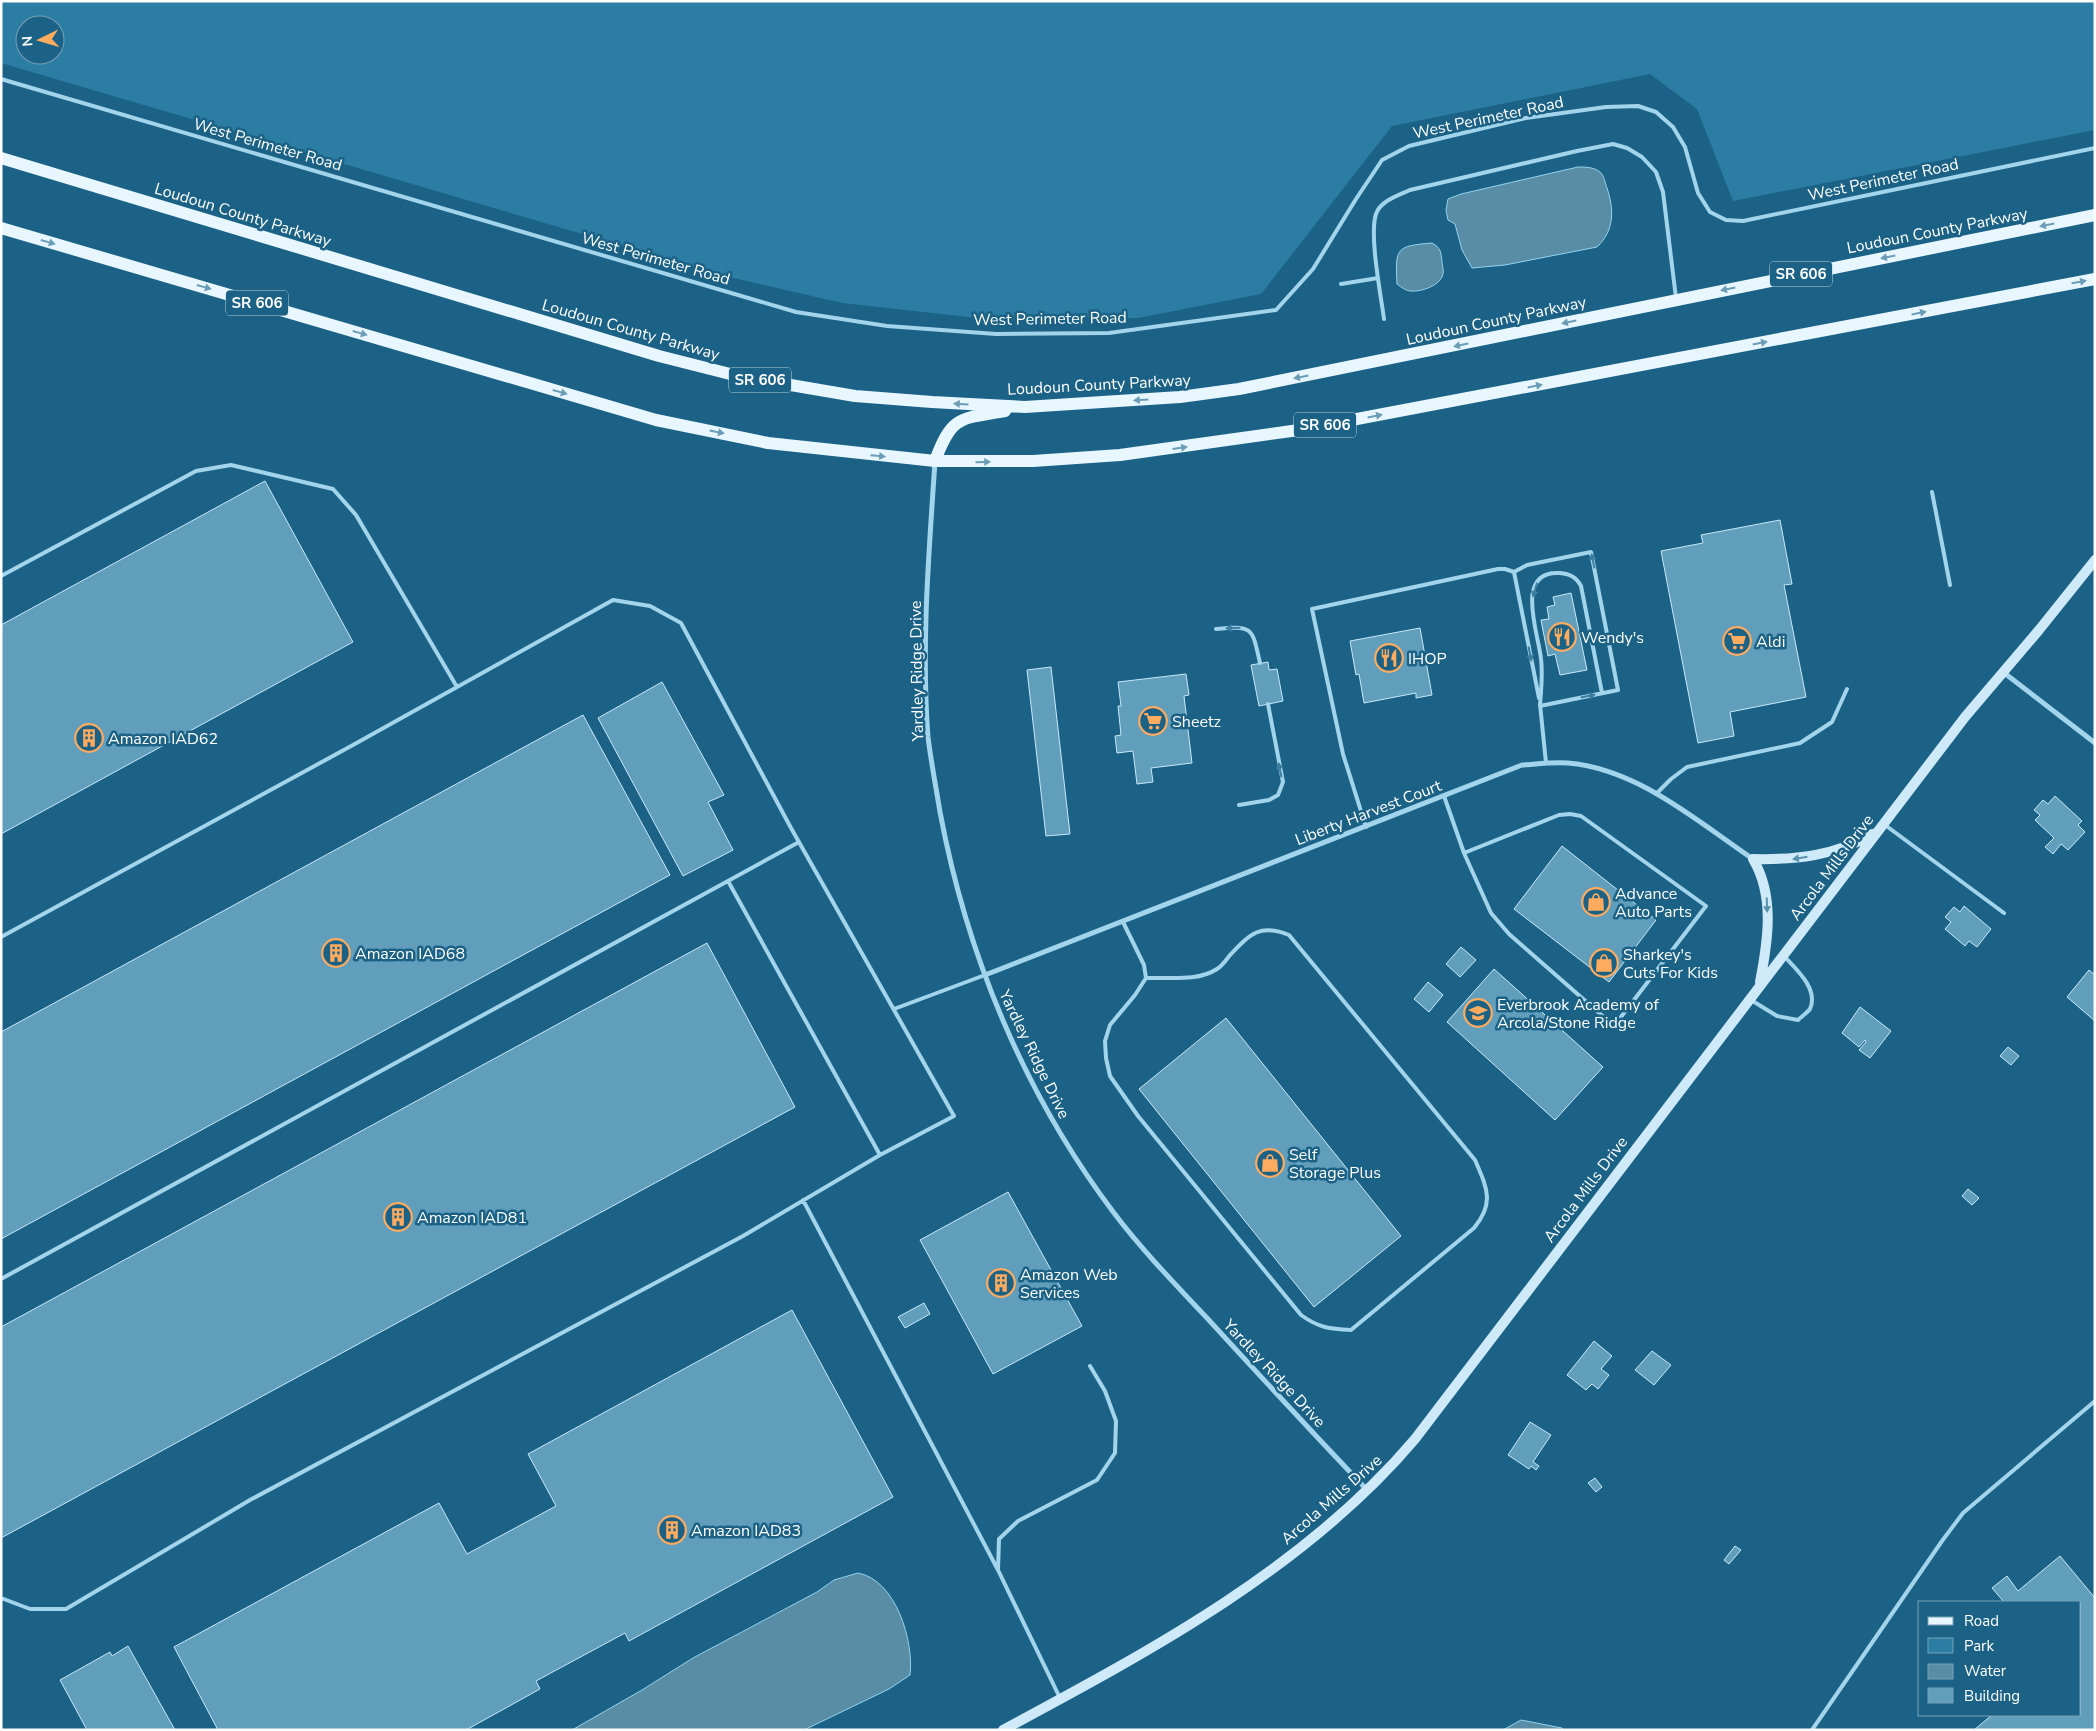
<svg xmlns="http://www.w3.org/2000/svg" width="2096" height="1731" font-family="'Nunito Sans',sans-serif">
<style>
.green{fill:#2b7da3;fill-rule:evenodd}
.water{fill:#598ca5;stroke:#95d3ee}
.building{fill:#619ebc;stroke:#c7e9f9}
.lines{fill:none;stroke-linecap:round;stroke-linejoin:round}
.lane{stroke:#a2d4ec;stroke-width:4}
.street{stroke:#a2d4ec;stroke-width:5}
.secondary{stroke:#ceeaf9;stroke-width:10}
.primary{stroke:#e7f6ff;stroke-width:12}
.oneway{fill:#6d9db6}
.oneway2{fill:#3d7ea0}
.oneway3{fill:#5a92ae}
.labels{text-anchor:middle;stroke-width:5;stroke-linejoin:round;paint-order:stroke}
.shield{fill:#1b6286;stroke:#bbd0db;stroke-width:1}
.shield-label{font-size:15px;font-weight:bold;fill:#fff}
.street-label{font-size:16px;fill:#fff;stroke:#1b6286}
.poi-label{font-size:16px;fill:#fff;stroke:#1b6286;text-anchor:start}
</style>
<rect width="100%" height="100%" fill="#1b6286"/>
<!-- green -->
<path class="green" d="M1 1H2095V130L1733 201 1697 109 1650 74 1392 126 1261 294 1138 318 995 320 842 303 725 276 1 63ZM25 25H55V55H25Z"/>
<!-- water -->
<path class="water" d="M1578 167C1586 167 1595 167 1601 173 1604 176 1605 183 1607 188 1614 209 1615 230 1597 247L1505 265 1472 268 1462 250 1455 224 1448 220 1446 210 1448 199 1461 194Z
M1432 243C1441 248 1441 252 1442 262 1442 265 1444 270 1443 274 1441 285 1422 292 1411 291 1406 291 1401 287 1397 284 1395 248 1396 246 1432 243Z
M858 1573C896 1580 914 1641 910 1675L889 1689 804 1730H572L642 1690 693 1658 817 1592 834 1580Z
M1521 1720 1562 1728 1564 1730H1503Z"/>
<!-- building -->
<path class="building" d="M265 481 353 642 1 834V625Z
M1780 520 1792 584 1784 585 1806 697 1730 712 1734 736 1698 743 1661 551 1703 543 1701 535Z
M1571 593 1587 670 1560 675 1555 654 1548 656 1541 620 1549 619 1547 607 1555 605 1553 597Z
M1420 628 1432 695 1416 698V693L1364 703 1359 674 1356 675 1350 641Z
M1268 662 1269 670 1277 669 1283 701 1259 706 1251 665Z
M1051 667 1070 834 1046 836 1027 670Z
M1186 674 1189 695 1184 696 1192 763 1151 768 1153 782 1137 784 1133 751 1117 753 1115 736 1121 735 1118 706H1121L1118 682Z
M662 682 724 795 708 802 733 850 683 876 598 718Z
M583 715 670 875 1 1239V1032Z
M2055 796 2082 821 2078 825 2085 832 2068 850 2061 844 2053 854 2045 847 2054 838 2035 820 2040 815 2034 810 2043 800 2048 804Z
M1562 846 1656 920 1609 982 1514 909Z
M1964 906 1991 929 1977 947 1969 941 1965 946 1945 929 1951 922 1945 917 1954 907 1960 912Z
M707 943 795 1107 1 1538V1327Z
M1461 947 1476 960 1460 977 1446 964Z
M1494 969 1603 1067 1555 1120 1447 1022Z
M2089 970 2095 975V1021L2067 997Z
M1428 982 1443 995 1429 1012 1414 999Z
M1860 1007 1891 1031 1870 1058 1859 1050 1866 1042 1865 1040 1859 1047 1842 1033Z
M1226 1018 1401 1236 1314 1307 1139 1089Z
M2008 1047 2019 1056 2011 1065 2000 1056Z
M1968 1189 1979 1198 1972 1205 1962 1196Z
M1008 1192 1082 1326 993 1374 920 1240Z
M924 1303 930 1314 905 1328 898 1317Z
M792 1310 893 1497 629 1641 625 1633 536 1681 540 1689 466 1730H218L174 1647 439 1503 467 1554 556 1506 528 1454Z
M1594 1341 1612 1356 1601 1369 1609 1375 1598 1389 1592 1384 1586 1390 1567 1375Z
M1652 1351 1671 1365 1654 1385 1635 1370Z
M1530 1422 1551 1435 1533 1462 1539 1466 1536 1470 1531 1466 1529 1469 1508 1455Z
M1595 1478 1602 1487 1596 1492 1588 1483Z
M1735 1546 1741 1550 1729 1564 1724 1560Z
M2060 1556 2095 1598V1730H1974L1992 1715H2080V1602H2004L1992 1588 2007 1576 2018 1591Z
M128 1646 175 1730H87L60 1680 110 1652 112 1656Z"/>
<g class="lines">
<!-- lane -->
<path class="lane" d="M1 79 796 312 887 326 996 334 1109 333 1276 310 1313 269 1356 199 1382 160 1409 146 1526 118 1606 107 1638 106 1656 112 1673 127 1685 147 1698 193 1710 212 1726 220 1743 221 2095 148
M1341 284 1378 278
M1384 319C1381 296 1369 235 1376 214 1380 201 1399 195 1410 190L1577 151 1613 144 1627 148 1642 157 1656 172 1663 192 1676 298
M1932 492 1950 585
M1514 572 1527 565 1591 552 1618 690 1540 706
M1514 572 1539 698
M1 576 196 471 231 465 333 489 356 515 457 687
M1216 629C1254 625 1252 628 1260 663
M1540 704 1546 763
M1540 706C1541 691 1543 674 1541 659 1539 635 1513 570 1560 573 1570 574 1576 577 1581 586L1602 693
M1656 794 1671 779 1687 767 1800 743 1832 722 1847 689
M1444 796 1464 853 1491 913 1509 934 1614 1026 1706 906 1581 816 1570 814 1559 815 1464 853
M1239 805 1269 800 1278 795 1283 782 1268 704
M1885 825 2004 913
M1366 827 1343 754 1312 609 1498 569H1505L1514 572
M1123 922 1144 965 1146 978 1135 995 1110 1025 1105 1041 1106 1058 1110 1076 1138 1116 1301 1315C1319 1328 1330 1329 1351 1330L1474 1228C1495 1203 1487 1188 1475 1160L1289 935C1260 923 1250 934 1230 955 1226 960 1222 966 1217 969 1197 982 1169 977 1146 978
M1 937 353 745 613 600 650 606 681 623 791 828 954 1116 880 1155 728 881
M1751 1000 1777 1016 1798 1020C1802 1016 1807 1013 1810 1009 1819 989 1796 969 1784 956
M894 1009 985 975
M803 1200 998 1570
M1 1279 799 842
M1 1598 30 1609H66L250 1500 743 1236 880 1155
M1060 1698 998 1570 999 1539 1018 1521 1097 1480 1115 1453 1116 1421 1105 1391 1090 1366
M1812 1730 1942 1541 1963 1513 2095 1401"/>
<!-- street -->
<path class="street" d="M935 461C929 553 921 644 928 737 931 762 936 787 940 812 967 956 1025 1095 1114 1213 1142 1250 1175 1284 1207 1318 1260 1376 1313 1433 1367 1490
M2003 672 2095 743
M985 975 1522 765C1537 764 1553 762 1568 763 1638 769 1697 821 1753 859"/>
<!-- secondary -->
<path class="secondary" d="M1753 859C1794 860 1836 856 1872 834
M1753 859C1775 896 1768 941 1760 982
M1003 1730C1150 1651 1306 1568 1415 1439L1965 717 2039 630 2095 560"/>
<!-- primary -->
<path class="primary" d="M1 158 659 356 738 376 855 396 932 402 1025 407 1180 397 1239 389 2095 215
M1 228 656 420 768 443 935 461H1033L1120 455 1299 430 2095 279
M935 461C952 415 960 419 1005 411"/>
</g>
<!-- one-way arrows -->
<defs><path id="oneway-solid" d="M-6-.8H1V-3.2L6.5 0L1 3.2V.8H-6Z" transform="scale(1.25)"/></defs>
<g class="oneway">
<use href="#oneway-solid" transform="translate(2047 225) rotate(169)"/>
<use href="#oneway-solid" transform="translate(48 242) rotate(16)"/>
<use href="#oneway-solid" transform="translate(1888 257) rotate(169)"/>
<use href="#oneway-solid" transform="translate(2079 282) rotate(-10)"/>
<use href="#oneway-solid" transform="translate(204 287) rotate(16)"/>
<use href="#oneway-solid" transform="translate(1728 289) rotate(169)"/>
<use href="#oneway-solid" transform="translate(1919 313) rotate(-11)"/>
<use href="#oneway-solid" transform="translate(1569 322) rotate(168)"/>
<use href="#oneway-solid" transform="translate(360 333) rotate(16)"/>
<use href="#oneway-solid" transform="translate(1760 343) rotate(-11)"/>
<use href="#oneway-solid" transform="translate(1461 345) rotate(168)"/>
<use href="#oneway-solid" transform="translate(1301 377) rotate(169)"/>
<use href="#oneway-solid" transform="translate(1535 386) rotate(-11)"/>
<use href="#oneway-solid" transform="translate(560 392) rotate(16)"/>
<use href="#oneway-solid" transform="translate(1141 400) rotate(176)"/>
<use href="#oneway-solid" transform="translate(961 404) rotate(-177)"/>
<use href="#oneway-solid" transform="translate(1375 416) rotate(-11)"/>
<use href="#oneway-solid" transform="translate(717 432) rotate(11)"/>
<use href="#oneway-solid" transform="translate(1180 448) rotate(-8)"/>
<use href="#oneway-solid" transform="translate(878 456) rotate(5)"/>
<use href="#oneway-solid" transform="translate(983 462) rotate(-1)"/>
</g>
<g class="oneway2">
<use href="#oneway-solid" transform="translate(1593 561) rotate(-101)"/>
<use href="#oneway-solid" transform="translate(1535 590) rotate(106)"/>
<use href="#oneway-solid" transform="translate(1233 628) rotate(178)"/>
<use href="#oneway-solid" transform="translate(1530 654) rotate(79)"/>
<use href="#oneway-solid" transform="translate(1588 696) rotate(-11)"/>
<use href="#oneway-solid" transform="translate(1280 770) rotate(-101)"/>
</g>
<g class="oneway3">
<use href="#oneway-solid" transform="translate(1800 858) rotate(171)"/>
<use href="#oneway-solid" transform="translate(1767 905) rotate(88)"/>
</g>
<!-- icons -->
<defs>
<symbol id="restaurant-ring" viewBox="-11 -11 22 22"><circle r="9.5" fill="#1b6286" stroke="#fdab5e" stroke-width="1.5"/><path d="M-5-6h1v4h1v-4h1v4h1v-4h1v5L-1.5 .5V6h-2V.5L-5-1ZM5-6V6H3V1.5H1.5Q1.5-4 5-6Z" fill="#fdab5e"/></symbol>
<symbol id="supermarket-ring" viewBox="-11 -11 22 22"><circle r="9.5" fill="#1b6286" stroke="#fdab5e" stroke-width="1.5"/><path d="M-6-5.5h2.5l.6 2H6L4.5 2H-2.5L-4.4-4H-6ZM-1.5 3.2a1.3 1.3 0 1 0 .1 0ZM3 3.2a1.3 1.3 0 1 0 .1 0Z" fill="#fdab5e"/></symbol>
<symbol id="building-ring" viewBox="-11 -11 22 22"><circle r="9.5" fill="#1b6286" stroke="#fdab5e" stroke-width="1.5"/><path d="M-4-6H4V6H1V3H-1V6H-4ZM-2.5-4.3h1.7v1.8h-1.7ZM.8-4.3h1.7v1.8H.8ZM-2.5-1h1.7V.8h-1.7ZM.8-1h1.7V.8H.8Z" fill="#fdab5e"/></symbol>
<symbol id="shop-ring" viewBox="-11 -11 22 22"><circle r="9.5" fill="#1b6286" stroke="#fdab5e" stroke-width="1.5"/><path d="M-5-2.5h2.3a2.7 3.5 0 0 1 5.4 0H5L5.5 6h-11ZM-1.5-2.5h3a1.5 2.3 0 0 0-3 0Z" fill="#fdab5e"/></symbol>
<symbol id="school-ring" viewBox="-11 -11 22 22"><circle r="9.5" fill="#1b6286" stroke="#fdab5e" stroke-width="1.5"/><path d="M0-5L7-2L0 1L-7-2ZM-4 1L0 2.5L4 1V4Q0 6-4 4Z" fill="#fdab5e"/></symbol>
</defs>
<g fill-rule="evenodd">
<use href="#restaurant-ring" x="1546" y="621" width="32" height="32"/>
<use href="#supermarket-ring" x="1721" y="625" width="32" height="32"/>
<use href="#restaurant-ring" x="1373" y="642" width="32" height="32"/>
<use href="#supermarket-ring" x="1137" y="705" width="32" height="32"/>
<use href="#building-ring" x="73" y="722" width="32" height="32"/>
<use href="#shop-ring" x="1580" y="886" width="32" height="32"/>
<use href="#building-ring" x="320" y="937" width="32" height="32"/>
<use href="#shop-ring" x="1588" y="947" width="32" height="32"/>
<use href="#school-ring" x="1462" y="997" width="32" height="32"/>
<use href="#shop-ring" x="1254" y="1147" width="32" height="32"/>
<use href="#building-ring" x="382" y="1201" width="32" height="32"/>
<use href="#building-ring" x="985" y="1267" width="32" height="32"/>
<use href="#building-ring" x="656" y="1514" width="32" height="32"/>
</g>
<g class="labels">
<!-- shield labels -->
<g class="shield">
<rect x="1770" y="261.5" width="62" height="25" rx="4"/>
<rect x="226" y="290.5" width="62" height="25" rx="4"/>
<rect x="729" y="367.5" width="62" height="25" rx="4"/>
<rect x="1294" y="412.5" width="62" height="25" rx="4"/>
</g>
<g class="shield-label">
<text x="1801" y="279">SR 606</text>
<text x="257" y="308">SR 606</text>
<text x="760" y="385">SR 606</text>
<text x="1325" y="430">SR 606</text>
</g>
<!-- street labels -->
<g class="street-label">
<text transform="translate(1488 117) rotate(-12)" y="6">West Perimeter Road</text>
<text transform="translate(268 144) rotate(16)" y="6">West Perimeter Road</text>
<text transform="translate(1883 179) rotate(-12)" y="6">West Perimeter Road</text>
<text transform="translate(243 214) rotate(17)" y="6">Loudoun County Parkway</text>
<text transform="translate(1937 230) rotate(-11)" y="6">Loudoun County Parkway</text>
<text transform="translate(656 258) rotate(16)" y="6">West Perimeter Road</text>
<text transform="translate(1050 318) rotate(-1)" y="6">West Perimeter Road</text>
<text transform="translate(1496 320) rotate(-12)" y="6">Loudoun County Parkway</text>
<text transform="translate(631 329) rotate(16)" y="6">Loudoun County Parkway</text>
<text transform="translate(1099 384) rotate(-3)" y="6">Loudoun County Parkway</text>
<text transform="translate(916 671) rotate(-91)" y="6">Yardley Ridge Drive</text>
<text transform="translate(1368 812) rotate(-21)" y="6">Liberty Harvest Court</text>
<text transform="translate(1831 867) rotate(-53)" y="6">Arcola Mills Drive</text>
<text transform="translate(1035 1054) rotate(64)" y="6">Yardley Ridge Drive</text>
<text transform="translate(1585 1189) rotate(-53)" y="6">Arcola Mills Drive</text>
<text transform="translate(1275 1373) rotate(47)" y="6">Yardley Ridge Drive</text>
<text transform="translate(1331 1499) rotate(-41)" y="6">Arcola Mills Drive</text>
</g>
<!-- poi labels -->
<g class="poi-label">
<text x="1581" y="643">Wendy's</text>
<text x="1756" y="647">Aldi</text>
<text x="1408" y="664">IHOP</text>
<text x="1172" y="727">Sheetz</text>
<text x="108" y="744">Amazon IAD62</text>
<text x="1615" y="899">Advance<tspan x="1615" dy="18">Auto Parts</tspan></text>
<text x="355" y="959">Amazon IAD68</text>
<text x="1623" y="960">Sharkey's<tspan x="1623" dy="18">Cuts For Kids</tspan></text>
<text x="1497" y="1010">Everbrook Academy of<tspan x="1497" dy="18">Arcola/Stone Ridge</tspan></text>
<text x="1289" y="1160">Self<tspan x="1289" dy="18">Storage Plus</tspan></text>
<text x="417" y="1223">Amazon IAD81</text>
<text x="1020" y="1280">Amazon Web<tspan x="1020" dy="18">Services</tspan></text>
<text x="691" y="1536">Amazon IAD83</text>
</g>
</g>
<!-- border -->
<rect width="2096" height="1731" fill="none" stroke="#ffffff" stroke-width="5"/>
<!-- legend -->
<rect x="1918" y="1601" width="162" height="115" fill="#1b6286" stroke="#76a1b6"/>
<rect x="1928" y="1617" width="25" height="8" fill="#e7f6ff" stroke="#76a1b6"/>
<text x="1964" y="1626" font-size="15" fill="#ffffff">Road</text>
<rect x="1928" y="1638" width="25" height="15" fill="#2b7da3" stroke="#76a1b6"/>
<text x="1964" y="1651" font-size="15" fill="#ffffff">Park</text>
<rect x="1928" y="1664" width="25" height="15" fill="#598ca5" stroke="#76a1b6"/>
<text x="1964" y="1676" font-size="15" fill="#ffffff">Water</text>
<rect x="1928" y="1688" width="25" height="15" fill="#619ebc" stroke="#76a1b6"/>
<text x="1964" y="1701" font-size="15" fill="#ffffff">Building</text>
<!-- north arrow -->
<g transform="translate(40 40) rotate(265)"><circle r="24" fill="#1b6286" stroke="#76a1b6"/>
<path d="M0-4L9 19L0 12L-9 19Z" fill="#fdab5e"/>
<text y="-8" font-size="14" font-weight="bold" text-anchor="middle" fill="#ffffff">N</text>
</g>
</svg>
